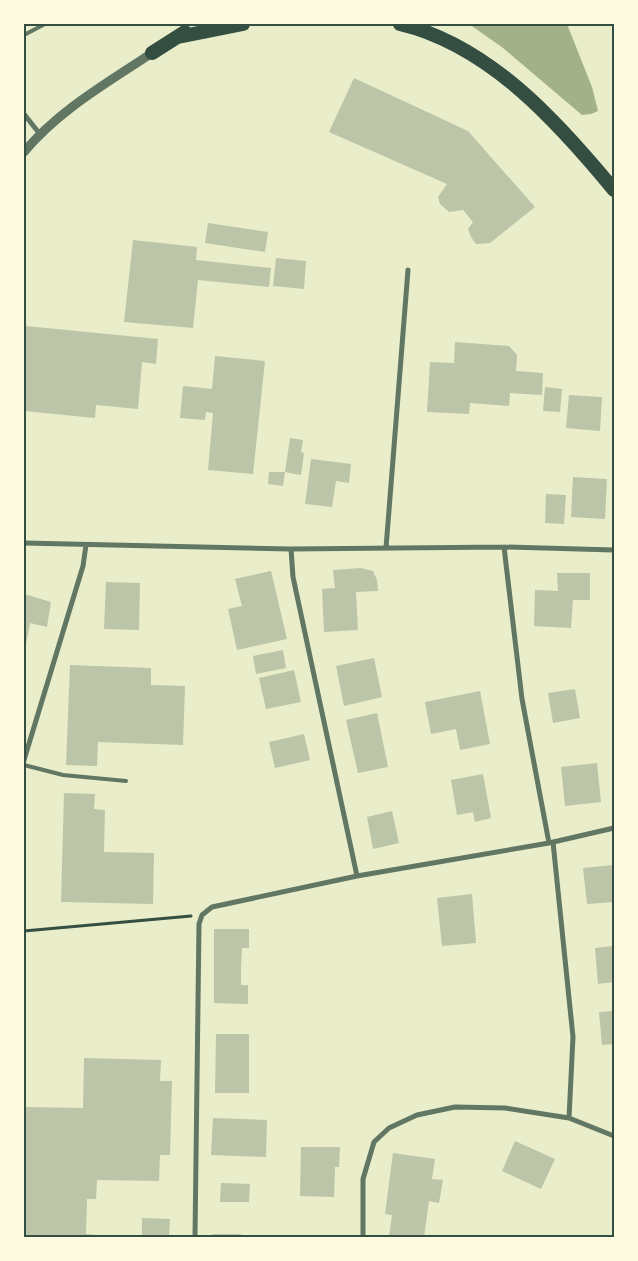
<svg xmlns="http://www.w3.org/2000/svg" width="638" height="1261" font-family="'Space Grotesk',sans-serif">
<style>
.water{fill:#a3b18a}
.building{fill:#bcc5a7}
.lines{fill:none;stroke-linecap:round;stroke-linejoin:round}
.path{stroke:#344e41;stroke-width:3}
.service{stroke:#617663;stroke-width:4}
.minor{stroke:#617663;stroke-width:5}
.tertiary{stroke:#617663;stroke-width:9}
.trunk{stroke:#344e41;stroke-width:14}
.neatline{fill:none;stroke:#344e41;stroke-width:2}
</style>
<rect width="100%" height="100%" fill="#e9edc9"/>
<!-- water -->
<path class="water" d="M469 24H567L592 87 598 111 591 114 582 115 503 48Z"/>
<!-- building -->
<path class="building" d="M354 78 468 131 535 207 490 243 476 244 471 237 468 229 473 222 463 210 449 212 440 204 438 197 447 184 329 132Z
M208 223 268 232 265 252 205 243Z
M133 240 197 247 196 260 271 268 269 287 198 280 193 328 124 322Z
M276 258 306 261 304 289 273 286Z
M26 326 158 339 156 364 142 362 138 409 96 405 95 418 24 411V344Z
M455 342 509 346 517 355 516 371 543 373 542 395 510 393 509 406 470 403 469 414 427 412 430 362 454 363Z
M215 356 265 361 253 474 208 470 213 413 206 412 205 420 180 418 183 386 212 389Z
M545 387 562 389 560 412 543 411Z
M569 395 602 397 600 431 566 428Z
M290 438 303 440 301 452 304 453 301 475 285 472 283 486 268 484 269 472H285Z
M311 459 351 464 349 483 336 481 332 507 305 504Z
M573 477 607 479 605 519 571 517Z
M546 494 566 495 564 524 545 523Z
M361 568 373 571 377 580 378 591 356 592 358 630 324 632 322 589 335 588 333 570Z
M271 571 287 639 237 650 228 609 242 606 235 579Z
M557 573H590V600H573L571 628 534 626 535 590 558 591Z
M106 582 140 583 139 630 104 629Z
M24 594 51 602 47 627 30 623 25 650Z
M283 650 286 668 256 674 253 656Z
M374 658 382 697 344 706 336 666Z
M70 665 151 668V685L185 686 183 745 98 742 97 766 66 765Z
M294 670 301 702 266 709 259 678Z
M575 689 580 718 553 723 548 693Z
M480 691 490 744 460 750 456 729 431 734 425 702Z
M377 713 388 767 358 773 346 720Z
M304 734 310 760 275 768 269 742Z
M597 763 601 802 565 806 561 767Z
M483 774 491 818 475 822 473 812 457 815 451 780Z
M64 793 95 794 94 809 105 810 104 852 154 853 153 904 61 902Z
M392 811 399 843 373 849 367 817Z
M613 865 614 902 587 904 583 868Z
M472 894 476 943 442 946 437 898Z
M214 929H249V948H242L241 967V985H248V1004L214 1003Z
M614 946V982L598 984 595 948Z
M614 1011V1044L602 1045 599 1012Z
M216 1034H249V1093H215Z
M84 1058 161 1060 160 1081H172L170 1155H160L159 1181 97 1180 96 1199H87L86 1234 99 1235V1237H24V1107L83 1108Z
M213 1118 267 1120 266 1157 211 1155Z
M515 1141 555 1159 541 1189 502 1171Z
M301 1147H340L339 1167H335L334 1197 300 1196Z
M393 1153 435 1159 432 1179 443 1180 439 1203 429 1201 424 1237H389L392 1215 385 1214Z
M221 1183 250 1184 249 1202H220Z
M142 1218 170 1219 169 1237H142Z
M212 1234H241V1237H212Z"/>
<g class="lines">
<!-- path -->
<path class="path" d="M24 931 191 916"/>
<!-- service -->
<path class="service" d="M24 35 45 24
M24 765 63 775 126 781"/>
<!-- minor -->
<path class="minor" d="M24 114 39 133
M24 543 291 549 504 547 614 550
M504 547 522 699 549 843
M386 548 408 270
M291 549 293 577 357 876
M24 760 83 566 86 545
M553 842 573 1037 569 1118
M195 1237 199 924 202 915 212 907 357 876 549 843 614 828
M363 1237V1179L374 1142 389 1128 417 1115 455 1107 505 1108 569 1118 614 1136"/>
<!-- tertiary -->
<path class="tertiary" d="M24 152C59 110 107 83 152 53"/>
<!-- trunk -->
<path class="trunk" d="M400 24C489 45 558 122 614 190
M178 37 243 24
M152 53 185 32"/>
</g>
<!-- border -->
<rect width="638" height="1261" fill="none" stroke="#fefae0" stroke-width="50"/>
<rect x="25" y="25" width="588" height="1211" class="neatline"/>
</svg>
